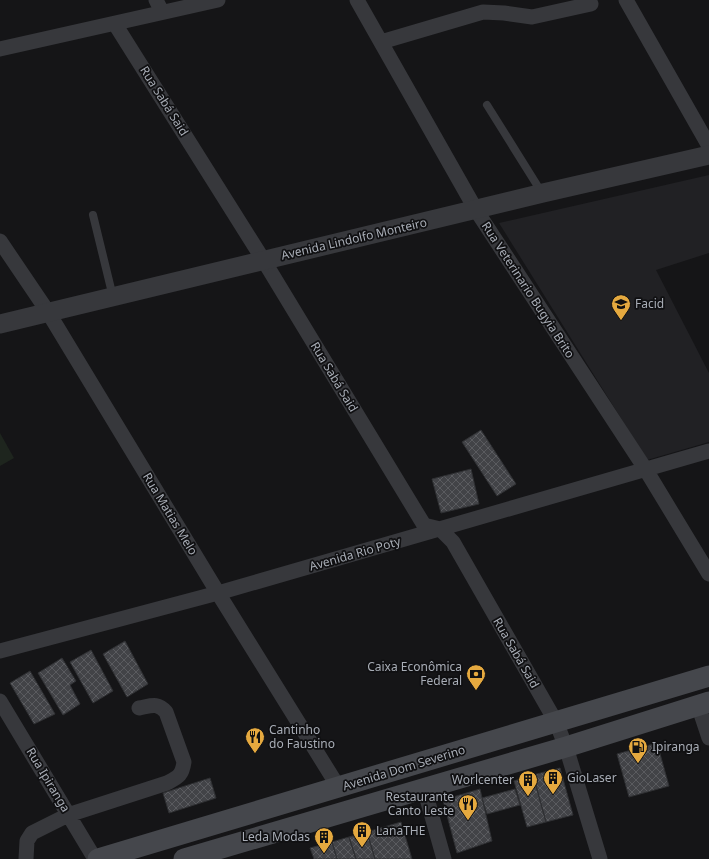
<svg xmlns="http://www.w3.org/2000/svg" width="709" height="859" font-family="'Noto Sans',sans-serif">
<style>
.built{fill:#212124}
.pitch{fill:#1e251e}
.building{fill:url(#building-cross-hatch);stroke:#2f3033}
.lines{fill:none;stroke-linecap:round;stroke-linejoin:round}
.service{stroke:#37383c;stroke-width:8}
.minor{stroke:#37383c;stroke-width:15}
.tertiary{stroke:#37383c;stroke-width:19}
.secondary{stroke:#45474c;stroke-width:21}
.labels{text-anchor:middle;stroke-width:3.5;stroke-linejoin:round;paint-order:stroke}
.street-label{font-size:12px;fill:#a8adb6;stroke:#101012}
.poi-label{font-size:12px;fill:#a8adb6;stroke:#101012;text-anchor:start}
</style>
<defs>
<pattern id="building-cross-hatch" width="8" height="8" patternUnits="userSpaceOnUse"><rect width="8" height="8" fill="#424347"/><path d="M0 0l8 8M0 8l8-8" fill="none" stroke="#5a5b5f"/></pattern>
</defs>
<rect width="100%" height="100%" fill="#151517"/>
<!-- built -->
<path class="built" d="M709 175V253L656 270 709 373V442L647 460 499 223Z"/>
<!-- pitch -->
<path class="pitch" d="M0 433 14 458 0 466Z"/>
<!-- building -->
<path class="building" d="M481 430 516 484 497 496 462 442Z
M471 469 479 504 441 513 432 479Z
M125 641 148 684 127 697 103 654Z
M91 650 113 691 93 703 70 662Z
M62 658 76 681 70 685 80 704 63 715 38 673Z
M30 671 55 714 34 724 10 683Z
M657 743 669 786 629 797 617 754Z
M560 768 573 815 546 822 533 775Z
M533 775 546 822 527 827 514 781Z
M210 778 216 798 169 813 163 793Z
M480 789 492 841 457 853 443 800Z
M515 789 520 805 487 814 482 798Z
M401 822 412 859H375L367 832Z
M367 832 375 859H356L349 837Z
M349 837 356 859H337L332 842Z
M332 842 337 859H314L310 848Z"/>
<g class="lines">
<!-- service -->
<path class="service" d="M487 105 542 193
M93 215 113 297"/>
<!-- minor -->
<path class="minor" d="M156 0 162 12
M357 0 476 210 646 470 709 574
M626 0 709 146
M115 24 264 261 424 525 440 529 453 542 556 722 566 747 600 859
M381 42 483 12 504 13 532 17 591 4
M0 49 218 0
M0 241 48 312 218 593 339 788
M0 651 218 593 709 451
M0 701 95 859
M698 705 709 738
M424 788 444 859
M26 859 27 841 32 833 68 815 167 783C178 777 182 776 184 762L166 712C157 702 151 706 139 708"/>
<!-- tertiary -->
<path class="tertiary" d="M0 324 543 193 709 155"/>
<!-- secondary -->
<path class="secondary" d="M98 859 709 676
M184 859 566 747 709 702"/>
</g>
<!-- icons -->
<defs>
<symbol id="university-pin" viewBox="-11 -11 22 30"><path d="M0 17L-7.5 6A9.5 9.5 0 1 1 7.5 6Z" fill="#e5a93f" stroke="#101012"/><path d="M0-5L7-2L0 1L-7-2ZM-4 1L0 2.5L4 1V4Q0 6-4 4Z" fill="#111"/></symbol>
<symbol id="bank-pin" viewBox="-11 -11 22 30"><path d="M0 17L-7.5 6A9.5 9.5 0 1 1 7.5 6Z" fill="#e5a93f" stroke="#101012"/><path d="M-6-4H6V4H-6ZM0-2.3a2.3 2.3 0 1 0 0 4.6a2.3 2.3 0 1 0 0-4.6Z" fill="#111"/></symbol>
<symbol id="restaurant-pin" viewBox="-11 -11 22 30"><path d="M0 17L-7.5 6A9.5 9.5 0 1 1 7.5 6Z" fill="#e5a93f" stroke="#101012"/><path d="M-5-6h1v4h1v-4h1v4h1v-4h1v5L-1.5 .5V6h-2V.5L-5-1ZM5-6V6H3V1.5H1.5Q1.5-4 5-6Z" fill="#111"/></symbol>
<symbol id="fuel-pin" viewBox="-11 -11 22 30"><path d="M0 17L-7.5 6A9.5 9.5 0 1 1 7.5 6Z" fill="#e5a93f" stroke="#101012"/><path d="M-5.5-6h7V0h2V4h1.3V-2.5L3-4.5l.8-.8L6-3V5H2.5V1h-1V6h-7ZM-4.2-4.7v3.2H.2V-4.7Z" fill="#111"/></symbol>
<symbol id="building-pin" viewBox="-11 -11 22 30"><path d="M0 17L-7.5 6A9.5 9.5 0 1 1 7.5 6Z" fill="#e5a93f" stroke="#101012"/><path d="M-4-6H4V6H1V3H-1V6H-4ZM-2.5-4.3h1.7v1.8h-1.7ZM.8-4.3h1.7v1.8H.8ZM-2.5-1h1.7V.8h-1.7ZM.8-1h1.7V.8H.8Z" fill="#111"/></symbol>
</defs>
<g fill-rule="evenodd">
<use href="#university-pin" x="610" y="293" width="22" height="30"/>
<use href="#bank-pin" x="465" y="663" width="22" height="30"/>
<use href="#restaurant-pin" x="244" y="726" width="22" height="30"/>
<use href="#fuel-pin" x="627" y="736" width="22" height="30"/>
<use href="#building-pin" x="542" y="767" width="22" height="30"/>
<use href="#building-pin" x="517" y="769" width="22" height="30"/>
<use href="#restaurant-pin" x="457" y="793" width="22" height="30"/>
<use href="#building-pin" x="351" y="820" width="22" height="30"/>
<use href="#building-pin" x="313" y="826" width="22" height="30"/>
</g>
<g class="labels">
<!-- street labels -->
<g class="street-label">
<text transform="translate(164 101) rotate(58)" y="4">Rua Sabá Said</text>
<text transform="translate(354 239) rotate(-13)" y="4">Avenida Lindolfo Monteiro</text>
<text transform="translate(528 290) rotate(57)" y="4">Rua Veterinario Bugyia Brito</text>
<text transform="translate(334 377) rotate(59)" y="4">Rua Sabá Said</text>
<text transform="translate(170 514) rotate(59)" y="4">Rua Matias Melo</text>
<text transform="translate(355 554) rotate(-16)" y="4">Avenida Rio Poty</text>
<text transform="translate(516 653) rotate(60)" y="4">Rua Sabá Said</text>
<text transform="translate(404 768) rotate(-17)" y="4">Avenida Dom Severino</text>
<text transform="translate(48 780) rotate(59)" y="4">Rua Ipiranga</text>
</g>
<!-- poi labels -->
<g class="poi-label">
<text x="635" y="308">Facid</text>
<text x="462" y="671" text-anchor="end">Caixa Econômica<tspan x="462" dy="14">Federal</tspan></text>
<text x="269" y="734">Cantinho<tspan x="269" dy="14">do Faustino</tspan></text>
<text x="652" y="751">Ipiranga</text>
<text x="567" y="782">GioLaser</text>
<text x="514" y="784" text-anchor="end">Worlcenter</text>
<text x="454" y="801" text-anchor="end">Restaurante<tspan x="454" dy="14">Canto Leste</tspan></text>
<text x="376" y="835">LanaTHE</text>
<text x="310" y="841" text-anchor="end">Leda Modas</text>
</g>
</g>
</svg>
